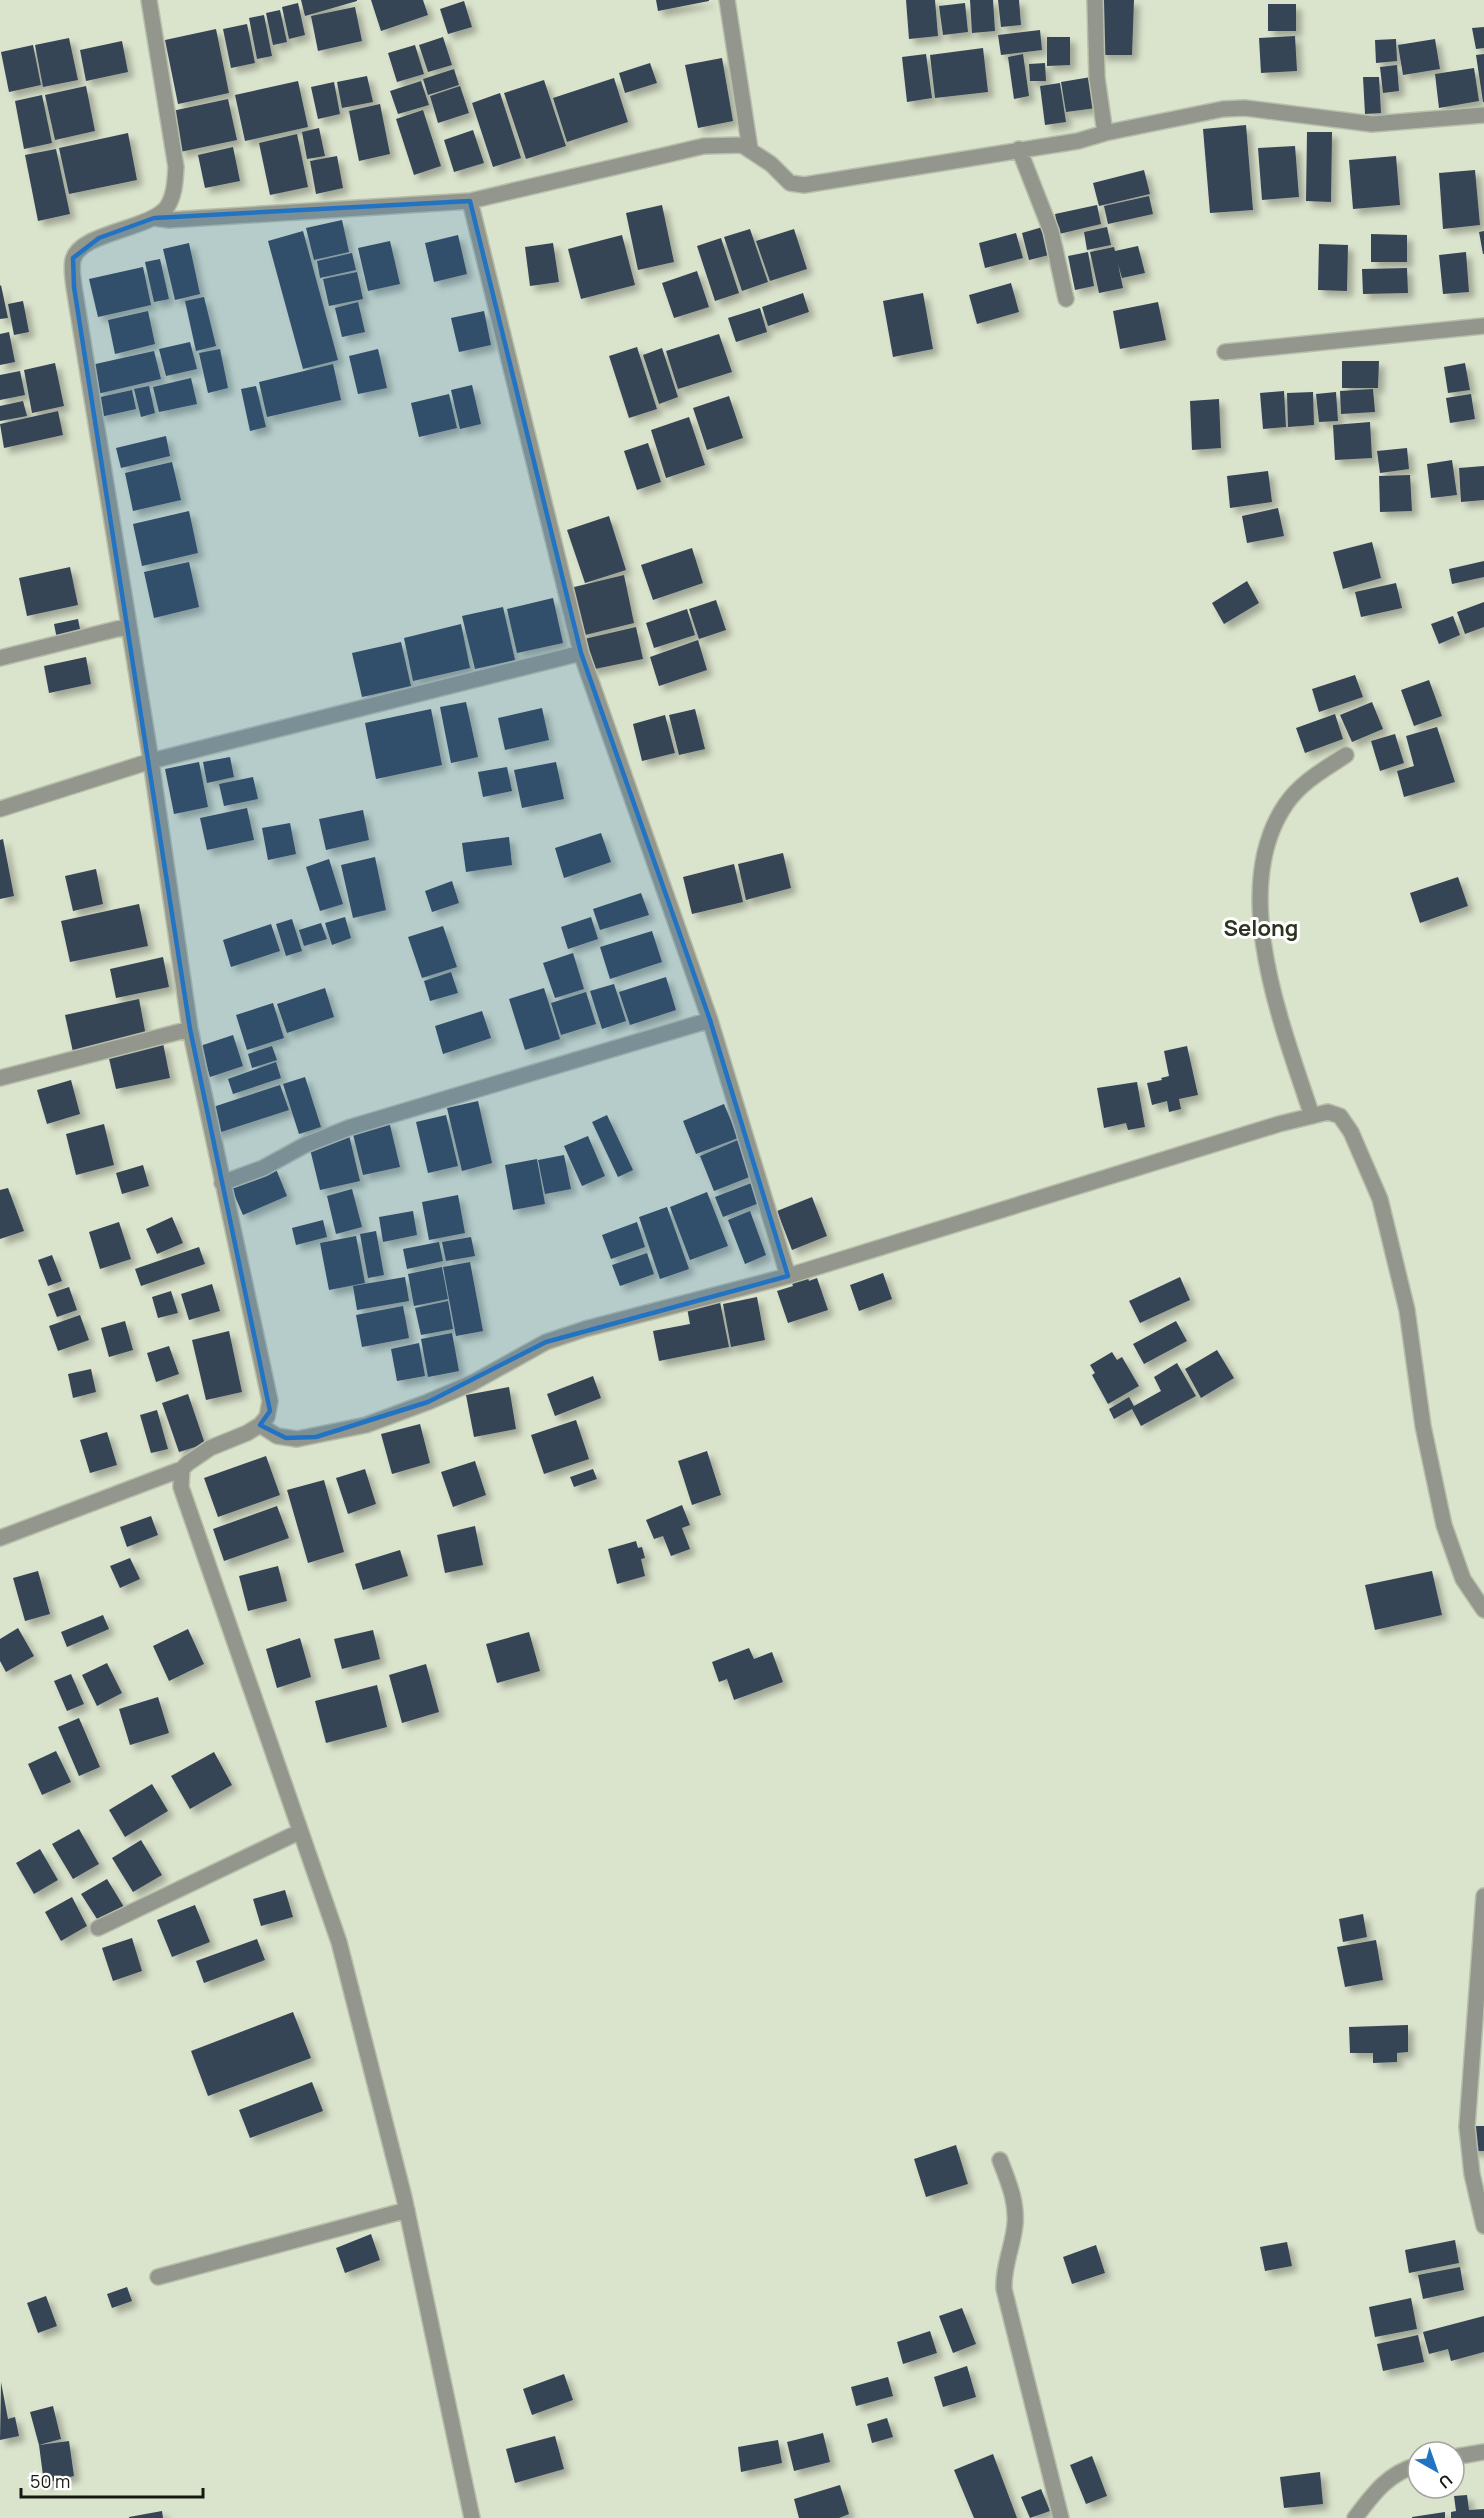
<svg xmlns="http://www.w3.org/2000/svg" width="1484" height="2518" font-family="Manrope,sans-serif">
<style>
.building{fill:#364555;filter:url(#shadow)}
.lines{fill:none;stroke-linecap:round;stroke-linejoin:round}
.minor-casing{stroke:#b7bfaa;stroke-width:18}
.minor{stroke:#92968c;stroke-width:15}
.marked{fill:#2274c3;fill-opacity:0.2;stroke:#2274c3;stroke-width:4.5;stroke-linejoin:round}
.labels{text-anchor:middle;stroke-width:6;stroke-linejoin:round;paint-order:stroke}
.district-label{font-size:22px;font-weight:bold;fill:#2c3320;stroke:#fff}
</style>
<defs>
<filter id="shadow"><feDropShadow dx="5.5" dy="5.5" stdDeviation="3" flood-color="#0004"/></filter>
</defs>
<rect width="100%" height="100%" fill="#dae3cc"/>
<!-- building -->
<path class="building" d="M301 0H357V1L305 16Z
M371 0H423L428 15 381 31Z
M656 0H709V1L658 11Z
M906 0H935L938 36 909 39Z
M970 0H993L995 31 972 33Z
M998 0H1019L1021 25 1001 27Z
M1102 0H1134L1132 55H1100Z
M464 1 472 27 448 34 440 9Z
M298 3 305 35 289 39 282 7Z
M965 3 968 32 943 35 939 6Z
M1268 4H1296V31H1268Z
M355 7 362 41 318 51 311 16Z
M280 10 287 42 273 45 266 13Z
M264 15 272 56 257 59 249 18Z
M247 24 255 63 231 68 223 29Z
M1484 27V48L1476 49 1472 28Z
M216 29 229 93 178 104 165 40Z
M1040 30 1042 50 1001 55 998 35Z
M1295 36 1297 71 1261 73 1259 38Z
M443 37 452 65 428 72 419 45Z
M1047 37H1070V65L1047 66Z
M69 38 78 80 43 87 35 45Z
M1396 39 1397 61 1376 63 1375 40Z
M1435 39 1440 69 1403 75 1398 45Z
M122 41 128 72 86 81 80 50Z
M33 45 41 85 9 92 1 52Z
M415 45 424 74 397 82 388 53Z
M983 48 988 92 935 98 930 55Z
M926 54 932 98 907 102 902 57Z
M1023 54 1029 96 1014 99 1008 57Z
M1484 54V102H1483L1476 55Z
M722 58 733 121 698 128 685 65Z
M650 63 657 83 625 93 619 73Z
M1045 63 1046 81H1030L1029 64Z
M1397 65 1399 91 1383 93 1380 67Z
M1474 68 1479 101 1439 108 1435 74Z
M454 69 459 85 428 95 423 79Z
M367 76 373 102 342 108 337 82Z
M1091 77 1096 108 1066 112 1061 82Z
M1363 77H1379L1381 113 1365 114Z
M614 78 628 122 567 142 553 98Z
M544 80 566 146 526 159 504 93Z
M298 81 308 127 245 141 235 95Z
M421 81 429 105 398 114 390 91Z
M334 82 340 114 318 119 311 87Z
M1060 83 1066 122 1045 125 1040 86Z
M86 86 95 131 55 140 45 95Z
M460 86 469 113 438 123 430 96Z
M500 93 521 158 493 167 472 103Z
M42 95 52 143 24 149 15 101Z
M228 99 237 140 180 152 172 111Z
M380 104 390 154 359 161 349 111Z
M423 110 441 166 414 175 396 119Z
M1246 125 1253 210 1210 213 1203 129Z
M319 128 325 156 307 159 302 132Z
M473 130 484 163 454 172 444 140Z
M1307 132H1332L1331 202 1306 201Z
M128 133 137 180 69 194 59 148Z
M297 134 308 187 270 195 259 143Z
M1295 146 1299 197 1262 200 1258 148Z
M233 147 240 181 205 188 198 155Z
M56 149 70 214 38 221 25 155Z
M337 156 343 188 316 194 310 161Z
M1396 156 1400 205 1353 209 1349 160Z
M1144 170 1150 194 1099 206 1093 183Z
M1475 170 1480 225 1443 229 1439 173Z
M1149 196 1153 214 1108 224 1104 206Z
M662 205 674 262 638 270 626 213Z
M1097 205 1101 224 1059 234 1055 214Z
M342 220 349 252 314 260 306 228Z
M1046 226 1053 254 1029 260 1022 233Z
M1107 227 1111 245 1087 250 1084 232Z
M750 229 768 282 742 291 724 237Z
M794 229 807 269 770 281 756 241Z
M303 231 338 360 303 369 268 241Z
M1484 231V254H1483L1479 232Z
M1016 233 1023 258 985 268 979 243Z
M1371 234 1407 235V262H1371Z
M458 235 467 274 434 282 425 243Z
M622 235 635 285 581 299 568 249Z
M721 238 739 293 715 301 697 246Z
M390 241 400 284 368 291 358 248Z
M189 243 200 294 175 300 163 249Z
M553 243 559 282 530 286 525 247Z
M1319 244 1348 245 1347 291 1318 290Z
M1138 246 1145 273 1122 278 1118 264 1123 288 1099 293 1090 252 1114 247 1115 251Z
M1088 252 1094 286 1075 290 1068 256Z
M1466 252 1469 292 1443 294 1439 255Z
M352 253 356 270 320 278 317 261Z
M160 259 169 299 154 302 145 262Z
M143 267 151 305 98 317 89 279Z
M1407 268 1408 293 1363 294 1362 269Z
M697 271 709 307 674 318 662 283Z
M357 272 363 299 329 306 323 279Z
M1011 283 1019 312 977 324 969 295Z
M1 285 8 318 0 319V286Z
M803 293 809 312 768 326 762 307Z
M923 293 933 349 893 357 883 301Z
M204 297 216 346 196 351 185 301Z
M23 301 29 332 14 335 8 304Z
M358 302 365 332 342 337 335 308Z
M1158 302 1166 340 1120 349 1113 311Z
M760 308 767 332 736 342 728 318Z
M148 311 155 344 115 354 108 320Z
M484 311 491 345 459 352 451 318Z
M9 332 15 362 0 365V334Z
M719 334 732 372 678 389 666 351Z
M190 342 197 369 166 376 159 349Z
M637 347 657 409 629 418 609 356Z
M662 348 678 397 659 404 643 355Z
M220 349 228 388 208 393 199 353Z
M378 349 387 388 358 394 349 356Z
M154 351 161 379 97 394 91 365Z
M1342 361H1379L1378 388H1342Z
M55 363 64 406 32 413 24 370Z
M1465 363 1470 390 1448 393 1444 367Z
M333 364 341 400 267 417 259 382Z
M20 371 25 395 0 400V375Z
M191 378 197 404 159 412 153 387Z
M472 385 481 424 460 429 451 390Z
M149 386 155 413 141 417 134 389Z
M256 386 266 427 250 431 241 389Z
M1373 389 1375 412 1341 414 1340 391Z
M132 390 136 409 100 417 96 398Z
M1284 391 1286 427 1263 429 1260 393Z
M1313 392 1314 425 1288 427 1287 393Z
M1336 392 1338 421 1319 422 1316 394Z
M449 394 457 428 419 437 411 403Z
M1471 394 1475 419 1450 423 1446 398Z
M729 396 743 438 707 450 693 408Z
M1219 399 1221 448 1192 450 1190 401Z
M23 401 27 416 0 421V406Z
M58 411 63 435 4 448 0 424Z
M689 417 705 465 666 478 651 430Z
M1370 422 1372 458 1335 460 1333 425Z
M166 436 170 456 121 468 116 448Z
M648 443 661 482 637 490 624 451Z
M1407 448 1409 469 1380 473 1377 451Z
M1452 460 1457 495 1431 498 1427 464Z
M172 462 181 500 133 511 125 473Z
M1484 466V500L1461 502 1459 468Z
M1268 471 1272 502 1230 508 1227 476Z
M1410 475 1412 511 1380 512 1379 476Z
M1278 508 1284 536 1247 543 1242 516Z
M189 511 198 553 142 566 133 524Z
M609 516 626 570 585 583 567 530Z
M1372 542 1381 578 1343 589 1333 552Z
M692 548 703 583 653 600 641 565Z
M1484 561V577L1452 584 1449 569Z
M189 562 199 607 154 618 144 572Z
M70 567 78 605 27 616 19 578Z
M624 575 634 623 581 636 570 588Z
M1247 581 1259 603 1224 624 1212 603Z
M1396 583 1402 608 1361 617 1355 592Z
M553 598 563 643 517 653 507 609Z
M716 600 726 630 699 639 689 609Z
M1484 602V627L1465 634 1457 612Z
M503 607 515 660 475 669 462 616Z
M687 609 695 635 654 648 646 623Z
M1453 616 1460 635 1439 644 1431 624Z
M78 619 81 634 57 639 54 624Z
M461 624 470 668 413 681 404 638Z
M636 627 643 659 590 670 584 639Z
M698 640 707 670 659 686 650 657Z
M401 642 411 686 362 697 352 653Z
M86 657 91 684 49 693 44 666Z
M1355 675 1363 697 1319 712 1312 689Z
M1429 680 1442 716 1414 726 1401 690Z
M466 702 478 757 451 763 440 707Z
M1372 702 1383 729 1352 742 1340 715Z
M542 708 549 740 505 750 498 718Z
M431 709 442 765 376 779 365 723Z
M695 709 705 749 679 755 669 715Z
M1335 714 1343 739 1305 753 1296 728Z
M665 715 675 753 642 761 633 724Z
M1437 727 1455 782 1404 797 1397 771 1414 766 1406 736Z
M1395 734 1404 763 1380 771 1371 741Z
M230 757 234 777 207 783 203 762Z
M199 762 208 807 174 814 165 769Z
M556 762 564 799 522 808 514 770Z
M507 767 512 791 483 797 478 772Z
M253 777 258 799 224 806 219 784Z
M247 808 254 840 207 850 200 818Z
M363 810 369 840 326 850 319 819Z
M290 823 296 854 268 860 262 828Z
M601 833 611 862 564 878 555 848Z
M509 837 512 865 466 872 462 843Z
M3 839 14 896 0 899V840Z
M783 853 791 888 746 900 738 864Z
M375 857 386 910 353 918 341 865Z
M329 859 343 904 320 911 306 867Z
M734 864 743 902 692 914 683 877Z
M96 869 103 904 73 911 65 876Z
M1458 877 1468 906 1420 923 1410 893Z
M452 881 459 903 432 912 425 891Z
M641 893 649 915 600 930 593 909Z
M139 904 148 946 70 962 61 921Z
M345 917 351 938 332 945 325 923Z
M591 917 598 939 568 949 561 927Z
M292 919 302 951 286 956 276 924Z
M321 923 327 939 304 946 299 930Z
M271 924 280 951 231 967 223 940Z
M443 926 457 967 422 978 408 937Z
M652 931 662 962 610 979 600 947Z
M573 953 584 989 555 998 543 963Z
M163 957 169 987 116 998 110 969Z
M451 972 458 993 430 1001 424 981Z
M666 977 676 1010 630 1025 619 992Z
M614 984 626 1021 602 1029 590 991Z
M325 988 334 1017 287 1033 277 1004Z
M544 988 560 1039 525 1050 509 999Z
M586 992 596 1024 561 1035 551 1003Z
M139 999 146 1036 73 1052 65 1015Z
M273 1003 284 1038 247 1050 236 1015Z
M482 1011 491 1038 443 1054 435 1026Z
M233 1035 243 1066 210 1077 200 1046Z
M163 1043 170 1078 116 1089 108 1054Z
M272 1046 277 1060 252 1068 248 1054Z
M1187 1046 1198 1095 1179 1099 1181 1109 1169 1112 1167 1101 1152 1105 1147 1083 1162 1080 1161 1078 1169 1076 1164 1051Z
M276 1062 281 1078 233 1094 228 1079Z
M305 1077 321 1127 299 1134 283 1084Z
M71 1080 80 1114 47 1124 37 1090Z
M1137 1082 1145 1127 1128 1130 1126 1123 1104 1128 1097 1088Z
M280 1085 289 1110 215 1134 207 1109Z
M478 1101 492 1163 462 1171 447 1108Z
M724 1104 738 1138 696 1154 683 1121Z
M446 1115 458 1166 428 1173 416 1122Z
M607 1115 633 1170 618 1177 592 1122Z
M389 1121 400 1167 363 1175 352 1130Z
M104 1124 114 1165 76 1175 66 1134Z
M349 1135 360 1181 320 1190 309 1145Z
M588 1136 605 1176 582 1186 564 1146Z
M738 1140 752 1176 714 1191 700 1156Z
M564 1155 571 1189 545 1194 538 1160Z
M537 1159 545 1204 513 1210 505 1165Z
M143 1165 149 1186 122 1194 116 1173Z
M276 1169 287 1196 243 1215 231 1187Z
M754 1182 762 1202 723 1217 715 1197Z
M8 1188 24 1231 0 1239V1190Z
M352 1189 362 1227 336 1234 327 1196Z
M707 1192 728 1246 690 1260 670 1207Z
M458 1195 465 1233 429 1240 422 1202Z
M812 1197 827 1236 792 1250 777 1211Z
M667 1207 689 1269 660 1279 639 1217Z
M413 1211 417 1235 383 1242 379 1217Z
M750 1211 766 1255 745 1264 728 1220Z
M172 1217 183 1243 157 1254 146 1229Z
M323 1220 327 1237 296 1245 292 1228Z
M119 1222 131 1259 100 1269 89 1232Z
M637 1222 645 1247 611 1259 602 1235Z
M376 1231 384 1275 368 1278 360 1234Z
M356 1236 365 1283 329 1290 320 1243Z
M471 1237 475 1256 446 1261 442 1242Z
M439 1242 443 1261 407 1269 403 1249Z
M199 1247 205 1264 141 1286 135 1269Z
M647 1253 654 1274 620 1286 612 1265Z
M52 1255 62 1281 48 1286 38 1260Z
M470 1262 483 1331 456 1336 443 1267Z
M442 1267 448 1299 414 1306 408 1274Z
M806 1273 809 1281 817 1278 828 1310 788 1323 777 1291 793 1286 790 1278Z
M883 1273 892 1299 859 1311 850 1285Z
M405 1277 409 1301 357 1310 353 1286Z
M1180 1277 1190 1300 1140 1323 1129 1301Z
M212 1284 220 1311 189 1320 181 1294Z
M69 1287 77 1310 57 1317 48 1294Z
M171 1291 178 1313 158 1318 152 1297Z
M757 1297 765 1340 731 1347 723 1304Z
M448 1301 453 1329 421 1335 415 1308Z
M720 1302 729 1347 659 1361 653 1331 690 1324 687 1308Z
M403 1306 409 1338 362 1347 356 1315Z
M80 1315 89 1340 58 1351 49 1326Z
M125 1321 133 1350 109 1357 101 1328Z
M1176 1321 1187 1341 1144 1364 1133 1344Z
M229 1331 242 1392 206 1400 192 1340Z
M452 1333 459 1371 428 1377 421 1339Z
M419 1343 425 1376 397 1381 391 1349Z
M169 1346 179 1374 156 1382 147 1353Z
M1217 1350 1234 1378 1201 1398 1185 1369Z
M1112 1352 1117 1360 1122 1357 1139 1386 1108 1404 1092 1375 1095 1373 1090 1365Z
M1177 1363 1196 1396 1141 1426 1132 1409 1114 1419 1109 1409 1129 1397 1134 1406 1161 1391 1154 1377Z
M91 1369 96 1392 73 1398 68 1374Z
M593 1376 601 1398 555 1416 547 1394Z
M509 1387 516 1429 474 1437 466 1395Z
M188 1394 205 1444 179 1452 162 1403Z
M157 1410 168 1449 151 1453 140 1415Z
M576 1420 589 1459 544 1474 531 1435Z
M420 1424 430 1463 392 1474 381 1434Z
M107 1432 117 1465 90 1473 80 1440Z
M707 1451 721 1495 692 1505 678 1461Z
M266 1456 280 1495 218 1517 204 1478Z
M475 1461 486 1495 453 1507 441 1472Z
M365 1469 376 1504 348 1514 336 1478Z
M593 1469 597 1479 574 1487 570 1477Z
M324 1480 344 1552 308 1563 287 1490Z
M682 1505 690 1525 682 1528 690 1549 671 1556 663 1536 654 1539 646 1520Z
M277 1506 289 1538 224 1561 213 1529Z
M151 1516 158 1535 127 1547 120 1527Z
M475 1526 483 1565 445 1573 437 1535Z
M636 1541 638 1548 642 1547 645 1558 641 1559 645 1576 617 1584 608 1549Z
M400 1550 408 1576 363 1590 355 1564Z
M130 1558 140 1579 120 1588 110 1566Z
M278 1566 287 1601 248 1611 239 1576Z
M38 1571 50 1614 25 1621 13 1578Z
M1432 1571 1442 1615 1375 1630 1365 1585Z
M103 1615 109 1629 67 1647 61 1632Z
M18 1628 34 1656 6 1672 0 1661V1639Z
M188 1629 204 1664 169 1681 153 1646Z
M373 1630 380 1659 342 1669 334 1639Z
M529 1632 540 1671 497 1683 486 1644Z
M300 1638 311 1677 277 1688 266 1649Z
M749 1648 754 1659 772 1652 783 1682 734 1700 727 1679 719 1682 712 1662Z
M107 1663 122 1693 97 1706 82 1675Z
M426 1664 439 1712 402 1723 389 1675Z
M71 1674 84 1704 67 1711 54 1681Z
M377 1685 387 1727 326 1743 315 1701Z
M158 1697 169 1733 130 1745 119 1709Z
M79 1718 100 1767 79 1776 58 1727Z
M56 1751 71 1782 42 1795 28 1764Z
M214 1752 232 1785 190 1809 171 1776Z
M152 1784 168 1811 125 1837 109 1810Z
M79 1829 99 1864 73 1879 52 1844Z
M141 1840 162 1875 133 1892 112 1858Z
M40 1849 58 1880 34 1894 16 1863Z
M107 1879 124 1907 99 1922 81 1894Z
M285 1890 293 1917 261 1926 253 1899Z
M72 1897 87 1926 61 1941 45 1912Z
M195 1905 210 1942 172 1957 157 1920Z
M1363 1914 1367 1937 1343 1942 1339 1919Z
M132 1938 142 1971 113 1981 102 1948Z
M257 1939 265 1960 204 1983 196 1961Z
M1376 1940 1383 1980 1345 1987 1337 1947Z
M293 2012 311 2058 208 2096 191 2051Z
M1408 2025V2052L1397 2053V2062L1373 2063V2053H1350L1349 2027Z
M312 2082 323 2111 250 2138 239 2110Z
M1471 2126H1484V2151H1471Z
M956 2145 968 2184 926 2197 914 2159Z
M371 2234 380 2260 345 2273 336 2248Z
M1455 2240 1459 2263 1409 2273 1405 2250Z
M1287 2242 1292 2266 1265 2271 1260 2247Z
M1096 2245 1105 2273 1072 2284 1063 2257Z
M1460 2267 1464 2290 1423 2299 1418 2275Z
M127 2287 132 2301 112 2308 107 2294Z
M46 2296 57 2326 38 2333 27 2303Z
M1411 2298 1417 2329 1375 2337 1369 2307Z
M962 2308 976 2344 953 2353 939 2316Z
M1484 2316V2352L1451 2361 1448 2349 1429 2354 1423 2332Z
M930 2331 937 2353 903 2364 897 2342Z
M1418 2335 1424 2362 1383 2371 1377 2344Z
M967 2366 976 2397 943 2407 934 2377Z
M564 2374 573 2400 532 2415 523 2389Z
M888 2377 893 2396 856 2406 851 2387Z
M1 2382 8 2419 15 2417 19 2436 0 2440Z
M53 2406 61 2439 39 2445 69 2441 74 2476 44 2483 39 2445 30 2412Z
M887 2418 893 2437 872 2443 867 2424Z
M823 2433 830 2462 794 2471 787 2442Z
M555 2436 564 2469 515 2483 506 2449Z
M778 2440 782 2463 741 2472 738 2447Z
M993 2454 1017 2518H974L954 2470Z
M1092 2456 1107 2496 1086 2504 1070 2465Z
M1320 2472 1323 2504 1284 2508 1280 2477Z
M840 2485 849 2514 839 2518H799L794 2499Z
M1041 2489 1050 2511 1030 2518 1021 2497Z
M1467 2495 1469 2510 1484 2509V2518H1451V2512L1456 2511 1454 2496Z
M162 2511 163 2518H129V2517Z
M1445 2512V2518H1412V2517Z"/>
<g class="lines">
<defs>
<path id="minor" d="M149 0 176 167C175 180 175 195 167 207 150 230 79 232 73 260 71 268 73 279 74 287L151 761 190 1029 270 1401 267 1417 260 1425 247 1433 210 1448 188 1463 182 1469 181 1487 339 1942 404 2197 472 2518
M727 0 750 149
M1095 0 1097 78 1105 133
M1019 149 1051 231 1066 299
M470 201 581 653 710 1020 788 1276
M154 218 169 220 470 201 704 146 742 145 771 164 790 183 804 185 1078 141 1105 133 1223 109 1245 108 1372 124 1484 115
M1225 352 1484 326
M0 658 129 626
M0 809 151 761 581 653
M0 1078 190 1029
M1312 1116C1283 1027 1227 890 1286 804 1301 782 1325 769 1346 755
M222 1183 263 1168 305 1145 351 1127 710 1020
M260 1425 277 1436 297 1439 366 1425 428 1402 474 1382 546 1342 585 1329 788 1276 1279 1124 1328 1112 1340 1116 1351 1132 1380 1199 1407 1310 1423 1426 1444 1525 1463 1579 1484 1610
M0 1538 182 1469
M1484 1896 1467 2127 1472 2174 1484 2226
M98 1928 299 1832
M1000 2160C1008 2181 1017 2201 1015 2224 1013 2247 1003 2265 1004 2289L1061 2518
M158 2277 407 2210
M1454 2457 1484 2452
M1355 2518C1373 2494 1388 2473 1418 2465"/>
</defs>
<!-- minor casing -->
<use href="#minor" class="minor-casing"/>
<!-- minor -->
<use href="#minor" class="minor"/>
</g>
<!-- marked area -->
<path class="marked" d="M470 201 581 653 710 1020 788 1276 546 1342 428 1402 316 1437 286 1438 260 1425 270 1411 190 1029 74 287 73 258 99 238 154 218Z"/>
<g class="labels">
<!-- district labels -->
<g class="district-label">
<text x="1261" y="936">Selong</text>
</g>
</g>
<!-- north arrow -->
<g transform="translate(1436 2470) rotate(140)"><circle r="28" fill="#ffffff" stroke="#a2a39f" stroke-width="1.5"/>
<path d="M0-4.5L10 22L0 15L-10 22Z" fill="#2274c3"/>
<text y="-9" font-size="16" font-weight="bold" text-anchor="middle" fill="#161910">U</text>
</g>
<!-- scale -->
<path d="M21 2488v9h182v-9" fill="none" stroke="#161910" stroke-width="3"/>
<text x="30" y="2488" font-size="18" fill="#161910" stroke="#ffffff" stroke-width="4.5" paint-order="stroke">50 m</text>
</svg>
